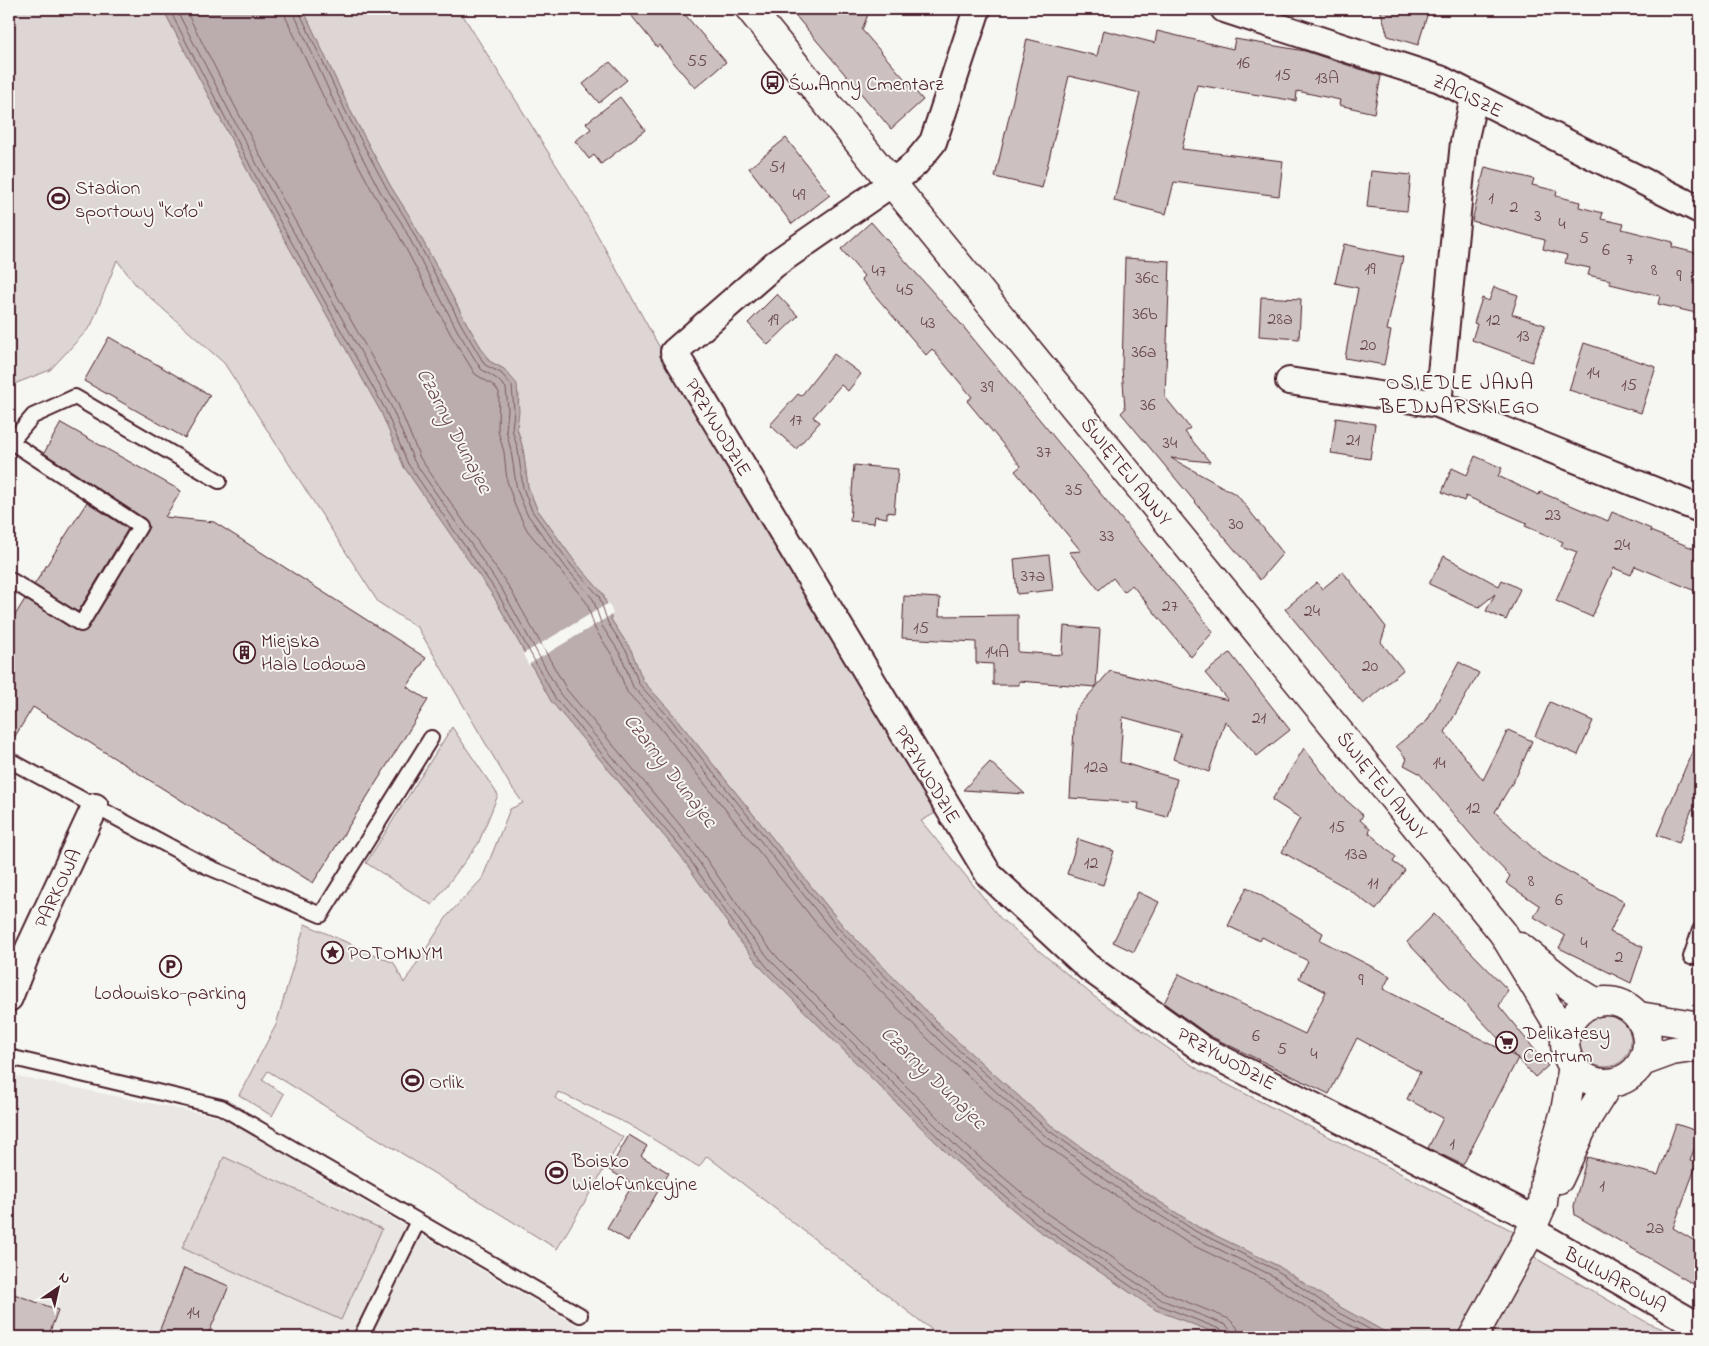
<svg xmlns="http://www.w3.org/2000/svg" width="1709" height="1346" font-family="'Indie Flower',sans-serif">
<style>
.built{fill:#e9e6e3}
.green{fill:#ddd6d5;stroke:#947a80}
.water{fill:#bbadae;stroke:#8e747a}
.pier{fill:#f6f6f2}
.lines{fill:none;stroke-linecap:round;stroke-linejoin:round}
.shore{stroke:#77585f;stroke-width:1}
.building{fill:#ccc1c0;stroke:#4a1f2b}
.lane-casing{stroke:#4a1f2b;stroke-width:18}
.street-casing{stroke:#4a1f2b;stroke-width:30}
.secondary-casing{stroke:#4a1f2b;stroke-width:31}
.lane{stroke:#f6f6f2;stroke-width:14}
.street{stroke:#f6f6f2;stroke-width:26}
.secondary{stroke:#f6f6f2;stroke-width:28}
.labels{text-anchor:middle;stroke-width:4;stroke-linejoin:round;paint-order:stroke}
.number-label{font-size:18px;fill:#6a4850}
.poi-label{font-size:20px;fill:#4a1f2b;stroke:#f6f6f2;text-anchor:start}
.street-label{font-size:20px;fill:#4a1f2b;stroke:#f6f6f2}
.neighbourhood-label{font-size:21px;letter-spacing:1px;fill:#4a1f2b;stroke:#f6f6f2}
.water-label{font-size:21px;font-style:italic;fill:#6c4a52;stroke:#f6f6f2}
</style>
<rect width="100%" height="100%" fill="#f6f6f2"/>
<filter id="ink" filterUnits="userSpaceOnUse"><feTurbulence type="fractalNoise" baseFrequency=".02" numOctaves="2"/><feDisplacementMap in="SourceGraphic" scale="10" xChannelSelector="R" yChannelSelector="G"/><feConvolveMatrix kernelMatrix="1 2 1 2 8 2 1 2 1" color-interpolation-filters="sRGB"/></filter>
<g filter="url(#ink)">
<!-- built -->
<path class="built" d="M12 1075 228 1119 329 1182 592 1334 590 1337H9V1086Z"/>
<!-- green -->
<path class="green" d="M9 9H163L265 204 381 412 404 467 494 597 551 701 681 856 739 940 764 971 953 1159 1035 1228 1156 1310 1226 1337H941L707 1156 699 1167 628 1124 558 1092 555 1098 623 1137 557 1249 268 1071 262 1080 284 1094 272 1116 239 1095 276 1025 305 924 394 963 404 983 448 915 482 879 510 809 523 803 510 785 418 628 378 602 224 363 136 285 117 260 91 326 50 370 9 386Z
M303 9H459L578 200 676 377 941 810 921 821 1001 919 1096 998 1199 1070 1511 1230 1537 1259 1648 1323 1683 1337H1394L1340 1307 1278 1266 1198 1227 1122 1177 1052 1126 948 1033 843 926 671 712 643 681 631 650 612 621 603 594 575 562 537 509 528 487 523 449 517 428 519 395 504 369 489 361 467 324 410 217 391 187 350 110Z
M452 727 498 795 478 844 432 905 366 863Z
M1579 1041a26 26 0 1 1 52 0a26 26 0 1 1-52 0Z
M224 1157 382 1229 341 1320 182 1248Z"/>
<!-- water -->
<path class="water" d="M163 9H303L350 110 391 187 410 217 467 324 489 361 504 369 517 384 519 411 517 428 523 449 528 487 537 509 575 562 603 594 612 621 631 650 643 681 671 712 843 926 948 1033 1052 1126 1122 1177 1198 1227 1278 1266 1340 1307 1394 1337H1226L1156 1310 1035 1228 953 1159 764 971 739 940 681 856 551 701 494 597 404 467 381 412 265 204Z"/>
<!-- pier -->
<path class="pier" d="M609 603 613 614 528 665 523 654Z"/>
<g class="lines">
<!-- shore -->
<path class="shore" d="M169 9 269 202 385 409 408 464 498 594 555 698 685 853 743 937 768 968 956 1155 1038 1224 1159 1305 1222 1330 1226 1337
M176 9 275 199 391 406 414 461 503 591 560 694 690 849 748 933 773 963 960 1150 1042 1219 1162 1300 1226 1325 1231 1331 1232 1337
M185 9 281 196 397 402 420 458 509 587 567 690 696 844 754 929 778 958 965 1145 1046 1213 1165 1293 1229 1319 1237 1327 1239 1337
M285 9 286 18 334 119 375 196 394 226 450 333 475 374 493 385 499 392 498 431 504 452 507 481 515 506 527 530 587 603 595 629 614 658 627 692 657 724 829 939 935 1046 1039 1140 1112 1193 1188 1243 1269 1282 1330 1323 1358 1337
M292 9 340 115 381 193 401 222 457 330 481 369 497 379 506 388 508 410 506 430 511 451 517 490 527 514 567 569 593 599 602 626 621 655 633 687 663 719 835 934 940 1041 1044 1135 1116 1187 1192 1236 1273 1276 1334 1317 1372 1337
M298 9 346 112 387 189 406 219 462 326 485 365 501 373 512 386 514 411 512 429 518 450 523 488 532 511 571 565 599 596 608 623 627 652 639 684 667 715 840 930 944 1037 1048 1130 1120 1181 1195 1231 1276 1270 1337 1312 1384 1337"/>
</g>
<!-- building -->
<path class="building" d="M626 9H680L726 62 695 88 659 45 657 47Z
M790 9H870L862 30 923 100 891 129Z
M1380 9H1429L1418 45 1388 36Z
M1103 30 1155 43 1157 31 1233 49 1235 39 1305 51 1381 76 1374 113 1339 105 1340 100 1297 91 1296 101 1197 85 1182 149 1283 161 1279 196 1174 182 1166 214 1114 201 1140 93 1069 76 1042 188 995 177 1027 39 1097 56Z
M610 62 627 80 599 103 583 84Z
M620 97 645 130 601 164 594 155 589 159 575 141 591 129 586 123Z
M786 138 830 195 792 224 749 168Z
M1485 167 1534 179 1532 185 1557 191 1556 196 1580 202 1579 207 1603 213 1601 219 1624 224 1622 229 1673 242 1672 247 1700 254V314L1658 304 1660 296 1610 284V280L1588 275 1590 268 1565 263 1567 255 1543 249 1545 240 1472 221Z
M1371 171 1411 175 1407 211 1367 207Z
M871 222 961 324 1202 617 1213 632 1191 657 1132 585 1124 592 1113 578 1099 590 1069 552 1081 551 1015 471 1021 466 967 401 972 397 932 349 926 355 861 279 864 276 841 249Z
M1344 244 1403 257 1387 330 1391 331 1384 365 1345 358 1358 288 1335 283Z
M1125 258 1170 261 1165 397 1190 428 1185 432 1210 462 1171 458 1237 495 1283 553 1260 580 1121 413 1125 409 1122 368Z
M1494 287 1518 295 1512 314 1545 325 1532 362 1472 340 1477 324 1474 323 1482 298 1489 301Z
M777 294 798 316 768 345 748 323Z
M1261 297 1301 299 1299 339 1259 336Z
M109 337 210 395 185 438 84 381Z
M1584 343 1656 367 1641 413 1569 390Z
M834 354 861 374 848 391 841 385 813 417 820 422 796 449 770 425 798 394 801 396Z
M1336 418 1375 424 1370 459 1331 453Z
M61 423 181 491 165 517 214 522 426 658 407 687 428 700 313 883 33 707 9 746V625L25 599 76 631H86L149 527 145 519 44 453Z
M1475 456 1502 468 1498 476 1539 495 1540 492 1608 521 1612 512 1651 529 1650 531 1700 551V593L1635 566 1631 575 1614 568 1592 617 1556 601 1577 552 1561 546 1563 542 1525 526 1527 523 1466 496 1464 501 1442 492 1452 468 1467 475Z
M854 465 898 469 894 513 887 512V518L875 516 874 523 850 521Z
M87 502 128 529 78 612 34 585Z
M1049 555 1053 590 1017 594 1014 559Z
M1444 556 1499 586 1502 580 1520 589 1506 620 1486 611 1495 594 1479 607 1429 584Z
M1343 572 1386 627 1381 642 1403 670 1363 704 1285 609 1317 582 1322 589Z
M904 596 940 598 939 616 1018 615V652L1062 655 1064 626 1100 629 1096 687 1019 681V685H993V664L976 663V642L902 638Z
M1230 653 1290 730 1257 756 1225 721 1209 772 1173 759 1181 733 1123 717 1120 762 1177 779 1167 817 1138 809 1139 803 1070 798 1075 711 1110 671 1228 700 1205 673Z
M1459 662 1479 673 1445 732 1483 780 1508 730 1532 741 1517 775 1495 812 1542 857 1624 902 1610 932 1643 947 1631 983 1559 948 1565 936 1534 917 1540 906 1506 883 1510 876 1476 841 1419 773 1404 765 1407 759 1396 746 1427 721Z
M1550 702 1593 721 1578 755 1535 736Z
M1700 733V813L1692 809 1679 843 1657 835Z
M1304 748 1338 793 1363 815 1360 820 1370 829 1369 833 1396 857 1393 862 1405 870 1376 910 1347 888 1282 852 1300 818 1272 800Z
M990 762 1025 794 963 790Z
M1078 839 1114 851 1103 885 1067 874Z
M1247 887 1323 933 1320 940 1390 976 1383 989 1518 1058 1463 1165 1428 1148 1443 1118 1407 1099 1420 1072 1357 1038 1329 1094 1210 1036 1164 1003 1179 974 1305 1034 1326 992 1299 978 1308 961 1262 937 1260 941 1228 926Z
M1138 892 1159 902 1134 952 1113 942Z
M1434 914 1508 990 1499 1006 1548 1066 1535 1077 1407 942Z
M1676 1124 1700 1132 1690 1161 1697 1163 1673 1228 1700 1244V1288L1575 1215 1574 1206 1587 1157 1658 1175Z
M629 1135 647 1146 641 1156 669 1173 628 1241 607 1228 633 1184 609 1170Z
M184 1268 229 1286 207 1337H157Z
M14 1294 58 1310 48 1337H9V1309Z"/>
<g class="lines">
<defs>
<path id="lane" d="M9 444 33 416 75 397 219 481
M9 579 81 624 140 526 11 442
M9 760 206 866 321 915 431 738
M1691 957 1700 930
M9 1057 221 1107 580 1315
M361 1337 418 1221"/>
<path id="street" d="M977 9 933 142 915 164 892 183 775 264 674 352 989 875 1088 967 1202 1049 1536 1220
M1224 9 1440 79 1700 210
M1289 381 1438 404 1700 509
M1438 404 1464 142 1474 98
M9 998 26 955 95 807
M1531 1230 1700 1327"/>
<path id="secondary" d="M750 9 1503 933 1565 1036
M1520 947 1572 988 1595 1002
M1565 1042a41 41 0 1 1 82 0a41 41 0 1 1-82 0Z
M1639 1016 1700 1026
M1642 1062 1672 1051 1700 1047
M1559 1179 1587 1118 1609 1083
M1473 1337 1528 1237 1543 1203 1545 1180 1565 1111 1573 1066"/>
</defs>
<!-- lane casing -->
<use href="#lane" class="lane-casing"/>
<!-- street casing -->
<use href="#street" class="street-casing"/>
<!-- secondary casing -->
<use href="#secondary" class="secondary-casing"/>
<!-- lane -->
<use href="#lane" class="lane"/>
<!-- street -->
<use href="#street" class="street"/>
<!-- secondary -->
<use href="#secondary" class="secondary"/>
</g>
</g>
<!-- icons -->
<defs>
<symbol id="bus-ring" viewBox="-11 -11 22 22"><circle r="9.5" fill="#f6f6f2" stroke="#4a1f2b" stroke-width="1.5"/><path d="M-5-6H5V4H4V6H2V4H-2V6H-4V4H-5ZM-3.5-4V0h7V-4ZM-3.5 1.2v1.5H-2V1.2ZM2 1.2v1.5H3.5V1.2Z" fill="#4a1f2b"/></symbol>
<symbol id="stadium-ring" viewBox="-11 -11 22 22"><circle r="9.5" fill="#f6f6f2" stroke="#4a1f2b" stroke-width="1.5"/><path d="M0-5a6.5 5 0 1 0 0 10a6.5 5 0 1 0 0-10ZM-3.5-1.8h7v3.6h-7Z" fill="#4a1f2b"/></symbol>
<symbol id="building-ring" viewBox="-11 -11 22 22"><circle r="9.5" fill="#f6f6f2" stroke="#4a1f2b" stroke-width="1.5"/><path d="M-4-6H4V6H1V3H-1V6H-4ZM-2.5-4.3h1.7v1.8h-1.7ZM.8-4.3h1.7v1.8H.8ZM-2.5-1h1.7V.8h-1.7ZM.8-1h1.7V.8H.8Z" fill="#4a1f2b"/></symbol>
<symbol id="sight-ring" viewBox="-11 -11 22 22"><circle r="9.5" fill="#f6f6f2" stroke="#4a1f2b" stroke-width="1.5"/><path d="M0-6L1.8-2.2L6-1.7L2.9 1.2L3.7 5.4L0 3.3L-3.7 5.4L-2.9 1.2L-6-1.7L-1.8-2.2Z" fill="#4a1f2b"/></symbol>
<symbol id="parking-ring" viewBox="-11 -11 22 22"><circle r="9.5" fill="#f6f6f2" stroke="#4a1f2b" stroke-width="1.5"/><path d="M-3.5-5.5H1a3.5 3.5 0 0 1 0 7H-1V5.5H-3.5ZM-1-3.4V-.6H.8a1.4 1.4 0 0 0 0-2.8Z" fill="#4a1f2b"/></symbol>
<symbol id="supermarket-ring" viewBox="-11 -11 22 22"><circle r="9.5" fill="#f6f6f2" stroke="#4a1f2b" stroke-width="1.5"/><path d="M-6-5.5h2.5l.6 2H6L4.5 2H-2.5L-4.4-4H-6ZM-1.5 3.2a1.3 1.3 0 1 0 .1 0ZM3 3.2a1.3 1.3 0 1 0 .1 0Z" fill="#4a1f2b"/></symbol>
</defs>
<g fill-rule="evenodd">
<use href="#bus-ring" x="760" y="70" width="25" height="25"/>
<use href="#stadium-ring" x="46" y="186" width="25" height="25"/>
<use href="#building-ring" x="232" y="640" width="25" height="25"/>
<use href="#sight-ring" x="320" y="940" width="25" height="25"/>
<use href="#parking-ring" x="158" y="954" width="25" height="25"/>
<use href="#supermarket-ring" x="1494" y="1030" width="25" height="25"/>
<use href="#stadium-ring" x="400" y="1068" width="25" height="25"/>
<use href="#stadium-ring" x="544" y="1160" width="25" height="25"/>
</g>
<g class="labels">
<!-- number labels -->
<g class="number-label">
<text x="697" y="66">55</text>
<text x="1243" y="68">16</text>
<text x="1283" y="80">15</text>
<text x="1327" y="83">13A</text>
<text x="777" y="172">51</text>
<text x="799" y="200">49</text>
<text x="1491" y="203">1</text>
<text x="1514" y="212">2</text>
<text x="1538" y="221">3</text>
<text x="1562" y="229">4</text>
<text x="1584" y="243">5</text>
<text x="1606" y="255">6</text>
<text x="1630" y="264">7</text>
<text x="1370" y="274">19</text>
<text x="1654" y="275">8</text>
<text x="879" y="276">47</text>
<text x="1679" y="281">9</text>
<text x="1147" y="283">36c</text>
<text x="905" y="295">45</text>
<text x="1145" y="319">36b</text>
<text x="1280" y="324">28a</text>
<text x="773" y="325">19</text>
<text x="1493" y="325">12</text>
<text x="928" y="328">43</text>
<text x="1523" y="341">13</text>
<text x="1368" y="350">20</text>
<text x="1144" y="357">36a</text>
<text x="1593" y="378">14</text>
<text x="1629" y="390">15</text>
<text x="987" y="392">39</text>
<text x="1148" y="410">36</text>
<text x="796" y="425">17</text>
<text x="1353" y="445">21</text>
<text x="1170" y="448">34</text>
<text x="1044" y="457">37</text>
<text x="1074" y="495">35</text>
<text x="1553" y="520">23</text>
<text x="1236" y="529">30</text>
<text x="1107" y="541">33</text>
<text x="1622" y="550">24</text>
<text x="1033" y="581">37a</text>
<text x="1170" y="611">27</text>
<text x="1312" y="616">24</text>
<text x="921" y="633">15</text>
<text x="997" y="657">14A</text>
<text x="1370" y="671">20</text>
<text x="1259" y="723">21</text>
<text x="1439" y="768">14</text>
<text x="1096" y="772">12a</text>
<text x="1473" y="813">12</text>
<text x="1337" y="832">15</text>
<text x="1356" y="859">13a</text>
<text x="1091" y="868">12</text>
<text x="1531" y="886">8</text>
<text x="1373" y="888">11</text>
<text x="1559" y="905">6</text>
<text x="1584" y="948">4</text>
<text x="1619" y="962">2</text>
<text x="1361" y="985">9</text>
<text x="1256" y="1041">6</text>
<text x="1282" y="1054">5</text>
<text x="1314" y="1059">4</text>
<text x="1452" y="1149">1</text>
<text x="1602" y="1191">1</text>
<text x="1655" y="1233">2a</text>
<text x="193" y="1318">14</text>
</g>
<!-- poi labels -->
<g class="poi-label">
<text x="788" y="90">Św.Anny Cmentarz</text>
<text x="75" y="194">Stadion<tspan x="75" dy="23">sportowy "Koło"</tspan></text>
<text x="261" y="647">Miejska<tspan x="261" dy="23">Hala Lodowa</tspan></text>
<text x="348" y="959">POTOMNYM</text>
<text x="170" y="999" text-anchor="middle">Lodowisko-parking</text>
<text x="1523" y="1039">Delikatesy<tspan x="1523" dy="23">Centrum</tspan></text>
<text x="429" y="1088">Orlik</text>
<text x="572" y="1167">Boisko<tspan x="572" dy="23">Wielofunkcyjne</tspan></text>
</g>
<!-- street labels -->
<g class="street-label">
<text transform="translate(1468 95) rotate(26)" y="7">ZACISZE</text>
<text transform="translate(719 427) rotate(59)" y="7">PRZYWODZIE</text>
<text transform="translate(1127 471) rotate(51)" y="7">ŚWIĘTEJ ANNY</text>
<text transform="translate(928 774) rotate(59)" y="7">PRZYWODZIE</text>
<text transform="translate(1383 785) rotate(51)" y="7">ŚWIĘTEJ ANNY</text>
<text transform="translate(57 888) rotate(-65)" y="7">PARKOWA</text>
<text transform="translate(1227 1058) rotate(29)" y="7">PRZYWODZIE</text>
<text transform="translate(1616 1279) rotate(29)" y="7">BULWAROWA</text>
</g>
<!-- neighbourhood labels -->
<g class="neighbourhood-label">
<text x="1460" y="389">OSIEDLE JANA<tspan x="1460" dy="24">BEDNARSKIEGO</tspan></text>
</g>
<!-- water labels -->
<g class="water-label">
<text transform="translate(455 430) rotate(62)" y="7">Czarny Dunajec</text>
<text transform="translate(671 770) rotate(52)" y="7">Czarny Dunajec</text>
<text transform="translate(934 1077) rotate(44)" y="7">Czarny Dunajec</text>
</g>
</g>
<!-- margin -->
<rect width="1709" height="1346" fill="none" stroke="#f6f6f2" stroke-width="30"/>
<rect x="15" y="15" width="1679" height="1316" fill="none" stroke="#4a1f2b" stroke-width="2" filter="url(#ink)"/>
<!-- north arrow -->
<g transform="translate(58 1288) rotate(34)" stroke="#f6f6f2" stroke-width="4" paint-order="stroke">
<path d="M0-4L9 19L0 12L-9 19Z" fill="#4a1f2b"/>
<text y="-8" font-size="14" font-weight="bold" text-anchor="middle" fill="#4a1f2b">N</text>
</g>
</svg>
